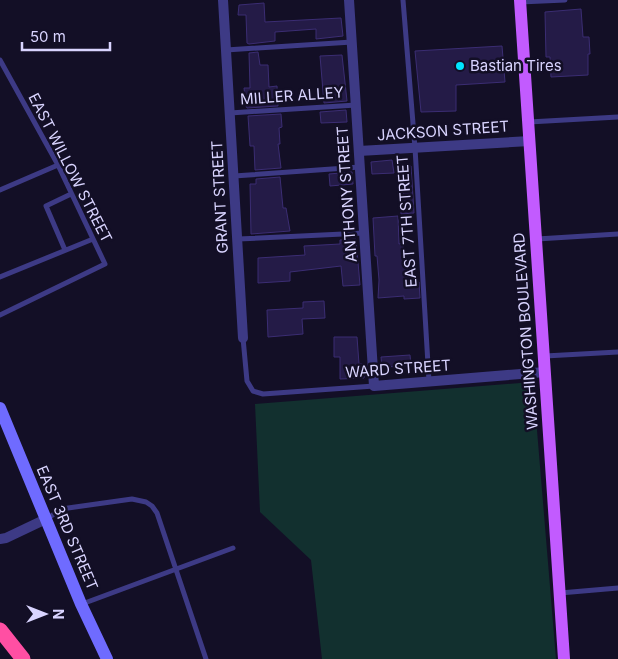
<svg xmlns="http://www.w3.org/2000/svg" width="618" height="659" font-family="Inter,sans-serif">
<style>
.green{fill:#12302f}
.building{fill:#241b47;stroke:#3b2d73}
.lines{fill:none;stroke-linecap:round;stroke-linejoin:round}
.service{stroke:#3d3a85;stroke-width:5}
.minor{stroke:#3d3a85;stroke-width:10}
.secondary{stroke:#6f6bff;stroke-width:12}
.primary{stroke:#c25bff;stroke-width:12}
.motorway{stroke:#ff4fa3;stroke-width:15}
.poi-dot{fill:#00e5ff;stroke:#130f26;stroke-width:2}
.labels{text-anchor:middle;stroke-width:5;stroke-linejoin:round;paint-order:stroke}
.poi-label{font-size:15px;fill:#d9d4ff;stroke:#130f26;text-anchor:start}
.street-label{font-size:15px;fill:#d9d4ff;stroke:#130f26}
</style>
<rect width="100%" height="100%" fill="#130f26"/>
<!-- green -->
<path class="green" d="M533 382 556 659H322L311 560 260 512 255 404Z"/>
<!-- building -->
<path class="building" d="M264 3 265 22 341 18 343 36 316 39V29L275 32V41L249 44 247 43 246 15H238L239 5Z
M581 9 583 37H589L590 54H588V75L551 77 550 57H546L545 12Z
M502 46 505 82 456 85V111L421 112 415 51Z
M258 52 260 65H268L269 87 277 86 278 106 247 108 246 106 244 88H250L249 53Z
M342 55 347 101 324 103 320 56Z
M346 110 347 122 321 123 320 112Z
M281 114 282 127 279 128 280 144H278L281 168 255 170 254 146H250L248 116Z
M392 160 394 173 372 174 371 162Z
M403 166H411L414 213 401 214V201L403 200Z
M352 172 353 184 330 186 329 174Z
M280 177 283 208H286L290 231 251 234 250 184H256V179Z
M398 216 399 244 403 243V265H406L407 283 419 282 420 298 404 299V296L378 298 379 280 377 256H375L373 218Z
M356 239 360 285 343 286 341 266 290 272V281L258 283V258L305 255 304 246 340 244V240Z
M324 301 325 318 302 319 303 334 268 337 267 310 303 308V302Z
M334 337H357L359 364H364V378L340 379V357H334Z
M410 355 411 366 382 367 381 357Z"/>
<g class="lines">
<!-- service -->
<path class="service" d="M403 0 415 148 429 381
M520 2 565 0
M226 50 352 42
M0 60 58 165 105 264 0 315
M230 113 356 105
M529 122 618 117
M234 176 360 167
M0 190 58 165
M238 239 364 233
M537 239 618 234
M65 250 46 206 71 194
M0 277 93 239
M243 338 247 381 253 391 263 394 374 386
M545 356 618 352
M47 519 61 509 132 499 146 502 152 506 157 513 206 659
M560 593 618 588
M82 604 233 548"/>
<!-- minor -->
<path class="minor" d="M223 0 243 338
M349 0 374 386 545 372
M359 151 530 141
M0 539 6 538 46 519"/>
<!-- secondary -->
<path class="secondary" d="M0 408 81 604 107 659"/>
<!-- primary -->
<path class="primary" d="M520 0 564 659"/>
<!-- motorway -->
<path class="motorway" d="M0 630 23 659"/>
</g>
<!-- markers -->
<circle class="poi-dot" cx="460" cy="66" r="5"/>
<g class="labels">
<!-- poi labels -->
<g class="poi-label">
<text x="470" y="71">Bastian Tires</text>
</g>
<!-- street labels -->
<g class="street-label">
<text transform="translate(292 96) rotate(-4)" y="5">MILLER ALLEY</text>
<text transform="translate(443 131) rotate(-4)" y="5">JACKSON STREET</text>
<text transform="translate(70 168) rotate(63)" y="5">EAST WILLOW STREET</text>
<text transform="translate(347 194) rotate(-94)" y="5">ANTHONY STREET</text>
<text transform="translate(220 197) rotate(-93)" y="5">GRANT STREET</text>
<text transform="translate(407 221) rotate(-94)" y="5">EAST 7TH STREET</text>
<text transform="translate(526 331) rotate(-94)" y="5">WASHINGTON BOULEVARD</text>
<text transform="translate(398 369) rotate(-4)" y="5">WARD STREET</text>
<text transform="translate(67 528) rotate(67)" y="5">EAST 3RD STREET</text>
</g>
</g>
<!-- north arrow -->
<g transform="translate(45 614) rotate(90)" stroke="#130f26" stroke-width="4" paint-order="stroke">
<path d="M0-4L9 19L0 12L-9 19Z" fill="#d9d4ff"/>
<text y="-8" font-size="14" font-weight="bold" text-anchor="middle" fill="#d9d4ff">N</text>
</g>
<!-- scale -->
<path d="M22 42v8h88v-8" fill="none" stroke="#d9d4ff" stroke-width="2.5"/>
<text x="30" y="42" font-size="15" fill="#d9d4ff" stroke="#130f26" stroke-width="4" paint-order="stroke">50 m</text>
</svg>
